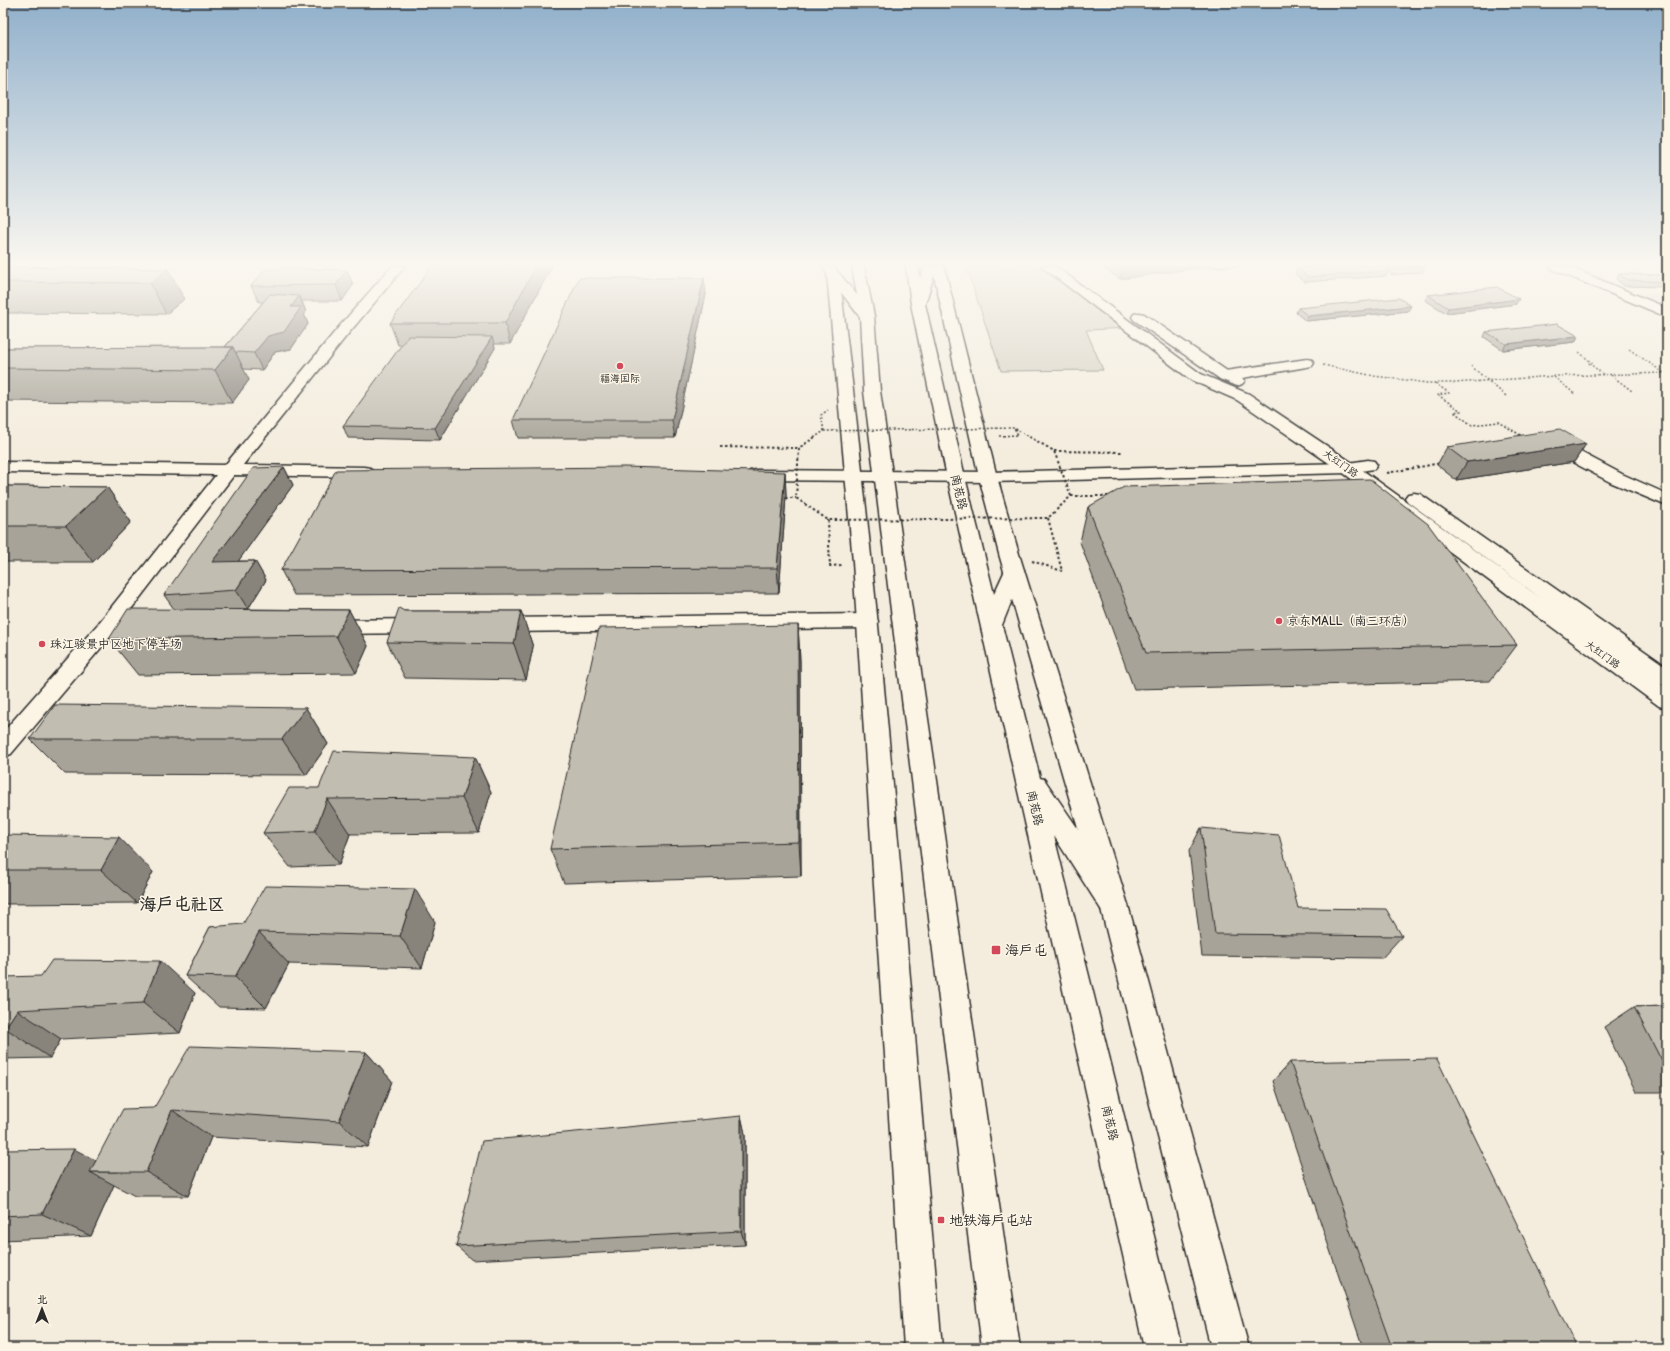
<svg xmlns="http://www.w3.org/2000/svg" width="1670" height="1351" font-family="'Balsamiq Sans','LXGW WenKai TC',sans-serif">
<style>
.built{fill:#e5dfd0}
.green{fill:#d6d1c4;stroke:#807e78}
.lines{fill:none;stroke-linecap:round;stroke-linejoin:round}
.minor-casing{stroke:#2b2b2b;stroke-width:3}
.tertiary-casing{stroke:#2b2b2b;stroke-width:3}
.trunk-casing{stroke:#2b2b2b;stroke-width:3}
.path-far1{stroke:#2b2b2b;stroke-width:1.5;stroke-dasharray:2 2;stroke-linecap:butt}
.path{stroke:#2b2b2b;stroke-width:2;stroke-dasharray:2.5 2.5;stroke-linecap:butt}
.minor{fill:#fcf5e5;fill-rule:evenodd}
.tertiary{fill:#fcf5e5;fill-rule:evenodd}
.trunk{fill:#fcf5e5;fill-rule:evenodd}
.path-bridge-far1{stroke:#2b2b2b;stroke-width:1.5;stroke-dasharray:2 2;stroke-linecap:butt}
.path-bridge{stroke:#2b2b2b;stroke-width:2;stroke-dasharray:2.5 2.5;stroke-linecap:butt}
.wall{fill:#a7a398;stroke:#2b2b2b}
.shaded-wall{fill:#88847c;stroke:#2b2b2b}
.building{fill:#c2bdb1;stroke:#2b2b2b}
.poi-dot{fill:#d1495b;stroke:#fcf5e5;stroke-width:1.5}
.labels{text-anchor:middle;stroke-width:3;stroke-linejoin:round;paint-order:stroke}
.far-poi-label{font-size:10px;fill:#2b2b2b;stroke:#fcf5e5}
.far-street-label{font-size:10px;fill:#2b2b2b;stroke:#fcf5e5}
.street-label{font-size:12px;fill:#2b2b2b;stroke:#fcf5e5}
.poi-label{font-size:12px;fill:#2b2b2b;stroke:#fcf5e5;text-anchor:start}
.near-poi-label{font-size:14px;fill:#2b2b2b;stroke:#fcf5e5;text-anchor:start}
.near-quarter-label{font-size:17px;font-weight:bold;fill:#2b2b2b;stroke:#fcf5e5}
</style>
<rect width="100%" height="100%" fill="#f4edde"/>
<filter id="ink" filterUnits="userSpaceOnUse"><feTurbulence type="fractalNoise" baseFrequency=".025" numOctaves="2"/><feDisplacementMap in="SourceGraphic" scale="8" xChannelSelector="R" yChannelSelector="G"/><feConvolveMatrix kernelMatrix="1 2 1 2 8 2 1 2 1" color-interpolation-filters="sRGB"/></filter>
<g filter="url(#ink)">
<!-- built -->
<path class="built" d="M1639 293 1667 294V305Z"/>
<!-- green -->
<path class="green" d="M966 266H1038L1130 328 1086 330 1103 370 1001 371Z"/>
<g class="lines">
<defs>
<path id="minor" d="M392 266H405L348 334 243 465 364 467 370 468 373 472 370 476 364 477 234 475 122 621H145L152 623 155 628 152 633 145 635 111 636 11 754 3 757V732L98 624 216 475 3 472V462L225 465 338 328Z
M1550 266H1567L1667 308V317L1552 269Z
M1307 359 1312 360 1314 363 1312 366 1225 381 1220 379 1217 376 1220 373 1225 371Z
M1550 438 1556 439 1622 474 1667 494V506L1610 482 1544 447 1542 443 1544 439Z
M1368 460 1374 461 1377 465 1374 469 1348 473 988 482 756 480 750 479 747 475 750 471 756 470 988 472 1348 463Z
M868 614 875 616 878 621 875 626 868 628 496 632 489 630 486 625 489 620 496 618Z
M423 619 430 621 433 626 430 631 423 633 328 634 321 632 318 627 321 622 328 620Z"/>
<path id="tertiary" d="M822 266H834L839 274C884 631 910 990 942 1348H904L853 562 827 274Z
M932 266H944L997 477 1019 554 1128 905 1249 1348H1211L1100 905 999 554 979 477Z
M1041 266H1055L1201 374 1249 394 1354 464 1542 599 1408 502 1405 498 1408 494 1414 493 1420 494 1667 667V686L1661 684 1667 688V708L1659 706 1342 472 1237 400 1191 380Z
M1139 313 1144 314 1230 373 1242 378 1245 381 1242 384 1237 386 1220 379 1134 320 1132 317 1134 314Z"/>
<path id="trunk" d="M852 266H864L874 316 880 391 1020 1348H982L864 391 860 317 827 274 829 271H837L857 295Z
M906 266H918L920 278 925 266H937L925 304 965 477 994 594 1007 566 1014 564 1021 566 1024 570 1002 625 1040 778 1044 779 1124 896 1128 905 1124 914 1114 917 1104 914 1054 836 1182 1348H1144L947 477 911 304Z"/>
</defs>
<!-- minor casing -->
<use href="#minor" class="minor-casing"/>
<!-- tertiary casing -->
<use href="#tertiary" class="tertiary-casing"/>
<!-- trunk casing -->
<use href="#trunk" class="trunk-casing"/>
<!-- path-far1 -->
<path class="path-far1" d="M1629 349 1664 373
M1579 352 1592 363H1589L1604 375
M1323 365 1374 376 1428 383H1454L1555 376 1667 373
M1471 366 1506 396
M1611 375 1632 391
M1554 377 1575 394
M1435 383 1449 393 1438 395 1461 411 1454 412 1472 425 1499 422 1522 436
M824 431 821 415 828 410
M999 436 1018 435 1014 428"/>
<!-- path -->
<path class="path" d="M720 447 799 448
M1054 451 1124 452
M1387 473 1441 463
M1071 496H1111
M785 498H796
M1048 518 1062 571
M828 520 830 566 842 565
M1032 561 1062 571"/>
<!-- minor -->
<use href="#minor" class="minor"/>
<!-- tertiary -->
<use href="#tertiary" class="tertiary"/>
<!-- trunk -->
<use href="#trunk" class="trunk"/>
<!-- path-bridge-far1 -->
<path class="path-bridge-far1" d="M814 438 824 431 1014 428 1031 438"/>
<!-- path-bridge -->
<path class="path-bridge" d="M815 437 799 448 796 498 828 520 1048 518 1071 496 1054 451 1030 437"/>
</g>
<!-- wall -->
<path class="wall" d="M3 266 168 269 184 299 166 314 3 313Z
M552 266 510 344H494L495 348 440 440 348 438 343 426 402 345H398L390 323Z
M1100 266H1241L1196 268 1120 279Z
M1332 266H1425L1423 272 1391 275 1388 272 1386 276 1305 282 1295 274 1297 268Z
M347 270 353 285 342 301H302L306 312 304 314 308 324 291 349 275 352 262 370 243 369 249 380 232 403 3 401V348L225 347 263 302H259L251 286Z
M1619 274 1667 275V287L1624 286 1616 279Z
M706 294 675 438H518L513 420Z
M1428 295 1516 304 1446 313 1425 300Z
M1298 308 1408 311 1306 321 1296 313Z
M1486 332 1578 336 1575 342 1503 350 1484 337Z
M1586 444 1574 462 1456 480 1437 465 1447 447Z
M284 467 293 485 238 561H255L266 580 248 609H242L349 610 368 646 356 673 138 675 109 639 174 609 164 595Z
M785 472 786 496 779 593 294 595 281 570Z
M3 486 107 487 131 522 93 562H3Z
M1088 507 1517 645 1490 681 1134 689 1080 542Z
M404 611H521L533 647 526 680 405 678 387 642Z
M798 625 800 661 801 876 564 883 550 849Z
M306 708 328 744 306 775 65 774 30 739Z
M475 757 491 792 479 833 350 834 339 865 290 867 263 833 319 788Z
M1201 828 1298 908 1402 936 1382 958 1202 956 1189 851Z
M3 835 153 872 137 903 3 904Z
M435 922 422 968 289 964 266 1008 219 1007 185 976 210 927Z
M3 977 195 993 180 1033 61 1039 50 1058 3 1059Z
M1667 1006V1092H1636L1604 1027 1634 1007Z
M366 1052 392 1081 368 1147 211 1137 188 1196H135L114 1185 91 1236 3 1240V1150L96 1161 154 1108Z
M1290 1062 1577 1348H1363L1273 1081Z
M741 1116 745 1134V1245L472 1260 456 1246Z"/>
<!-- shaded-wall -->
<path class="shaded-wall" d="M536 266H552L510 344 505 323Z
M1123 266H1197L1196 268 1120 279Z
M168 269 184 299 166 314 150 283Z
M347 270 353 285 342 301 336 285Z
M704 278 706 294 675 438 672 420Z
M299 296 306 312 304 314 308 324 291 349 275 352 262 370 254 353Z
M1519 299 1516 304 1446 313 1448 308Z
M1411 306 1408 311 1306 321 1308 316Z
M1578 336 1575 342 1503 350 1506 344Z
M492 337 495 348 440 440 435 428Z
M233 347 249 380 232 403 215 370Z
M1586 444 1574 462 1456 480 1467 462Z
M284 467 293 485 224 581 212 562Z
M785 472 786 496 779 593 777 568Z
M107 487 131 522 93 562 66 526Z
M255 561 266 580 248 609 236 590Z
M349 610 368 646 356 673 336 636Z
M521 611 533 647 526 680 514 644Z
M798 625 800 661 801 876 799 842Z
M306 708 328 744 306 775 282 739Z
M475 757 491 792 479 833 462 798Z
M327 799 350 834 339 865 315 831Z
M119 837 153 872 137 903 101 870Z
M415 889 435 922 422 968 400 936Z
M259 932 289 964 266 1008 235 977Z
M160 961 195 993 180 1033 143 1003Z
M17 1010 61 1039 50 1058 5 1028Z
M366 1052 392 1081 368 1147 339 1121Z
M172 1110 211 1137 188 1196 146 1172Z
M741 1116 745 1134V1245L741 1231Z
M74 1149 118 1172H90L114 1185 91 1236 42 1214Z"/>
<!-- building -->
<path class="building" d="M432 266H536L505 323H390Z
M1332 266H1382L1389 271 1307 277 1297 268Z
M1388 266H1425L1393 269Z
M3 267 168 269 150 283 3 282Z
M287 268 347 270 336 285 251 286 265 270Z
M1619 274 1667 275V282L1627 280Z
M579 278H704L672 420H513Z
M1497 287 1519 299 1448 308 1428 295Z
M270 294 299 296 291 307H301L284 332 268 336 254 353 235 352 233 347H225Z
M1399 298 1411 306 1308 316 1298 308Z
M1557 324 1578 336 1506 344 1486 332Z
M408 336 492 337 435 428 343 426Z
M233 347 215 370 3 368V348Z
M1560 429 1586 444 1467 462 1447 447Z
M284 467 212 562 255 561 236 590 164 595 253 468Z
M625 467 785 472 777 568 281 570 336 470Z
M1370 479 1428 524 1517 645 1146 653 1088 507 1124 487Z
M3 486 107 487 66 526H3Z
M399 608 404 611H521L514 644 387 642Z
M128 609 349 610 336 636 109 639Z
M798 625 799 842 550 849 599 628Z
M55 705 306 708 282 739H30Z
M334 751 475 757 462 798 327 799 315 831 263 833 289 788H319Z
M1201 828 1279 835 1298 908 1386 909 1402 936 1215 934Z
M3 835 119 837 101 870H3Z
M265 886 415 889 400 936 259 932 235 977 185 976 210 927 243 924Z
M52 960 160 961 143 1003 17 1010 5 1028H3V977L41 976Z
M1667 1006V1071L1634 1007Z
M190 1046 366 1052 339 1121 172 1110 146 1172H90L123 1109 154 1108Z
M1437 1059 1577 1348H1392L1290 1062Z
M741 1116V1231L456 1246 482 1141Z
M74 1149 42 1214 3 1216V1150Z"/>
</g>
<!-- sky -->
<linearGradient id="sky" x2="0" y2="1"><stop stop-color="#91b0cb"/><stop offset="0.58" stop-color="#faf7f0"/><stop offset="1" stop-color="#faf7f0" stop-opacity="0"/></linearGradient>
<rect width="1670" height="455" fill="url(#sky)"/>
<!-- markers -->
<g class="poi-dot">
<circle cx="620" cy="366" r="4"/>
<circle cx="1279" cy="621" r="4"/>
<circle cx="42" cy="644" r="4"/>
<rect x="991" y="945" width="10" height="10" rx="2"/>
<rect x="937" y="1216" width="8" height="8" rx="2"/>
</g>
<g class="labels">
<!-- far-poi labels -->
<g class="far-poi-label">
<text x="620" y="382">福海国际</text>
</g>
<!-- far-street labels -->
<g class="far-street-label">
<text transform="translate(1341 463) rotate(35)" y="4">大红门路</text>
<text transform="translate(1603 654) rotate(36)" y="4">大红门路</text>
</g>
<!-- street labels -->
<g class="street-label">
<text transform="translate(959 492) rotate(77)" y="4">南苑路</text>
<text transform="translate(1035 808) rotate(77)" y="4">南苑路</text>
<text transform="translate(1110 1123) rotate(77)" y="4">南苑路</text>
</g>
<!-- poi labels -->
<g class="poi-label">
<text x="1287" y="625">京东MALL（南三环店）</text>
<text x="50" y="648">珠江骏景中区地下停车场</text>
</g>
<!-- near-poi labels -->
<g class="near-poi-label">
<text x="1005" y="955">海户屯</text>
<text x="949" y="1225">地铁海户屯站</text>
</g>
<!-- near-quarter labels -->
<g class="near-quarter-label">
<text x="182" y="910">海户屯社区</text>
</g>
</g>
<!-- margin -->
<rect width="1670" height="1351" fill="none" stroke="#fcf5e5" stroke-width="16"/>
<rect x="8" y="8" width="1654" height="1335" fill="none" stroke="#2b2b2b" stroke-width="1.5" filter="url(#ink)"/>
<!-- north arrow -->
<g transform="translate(42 1309)" stroke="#fcf5e5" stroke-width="3" paint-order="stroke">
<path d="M0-3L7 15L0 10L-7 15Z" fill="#2b2b2b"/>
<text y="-6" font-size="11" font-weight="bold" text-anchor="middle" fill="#2b2b2b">北</text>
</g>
</svg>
